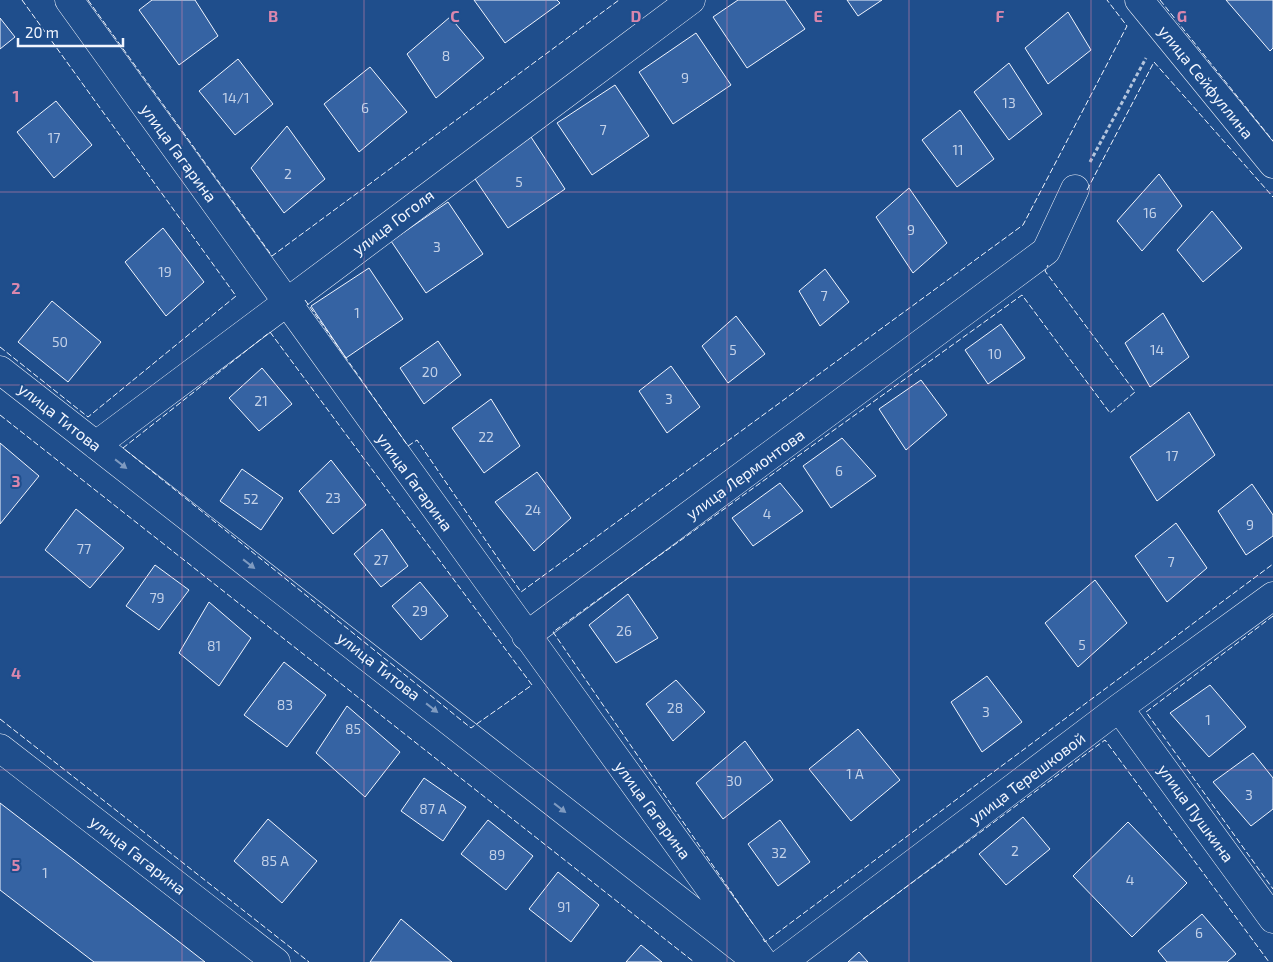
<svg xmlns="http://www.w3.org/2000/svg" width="1273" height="962" font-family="'Exo 2',sans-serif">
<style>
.building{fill:#3563a3;stroke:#f2f6ff}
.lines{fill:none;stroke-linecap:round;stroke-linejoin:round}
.street-casing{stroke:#f2f6ff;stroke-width:29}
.path{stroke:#b3c4dc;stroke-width:3;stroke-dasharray:4 2.5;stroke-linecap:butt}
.street{stroke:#1f4e8c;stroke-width:28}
.fence{stroke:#f2f6ff;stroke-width:1;stroke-dasharray:6 2.5;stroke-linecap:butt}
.oneway{fill:#7e9ac0}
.grid{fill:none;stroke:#da87ad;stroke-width:1;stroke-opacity:0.55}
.labels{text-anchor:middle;stroke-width:4;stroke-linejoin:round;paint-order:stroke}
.number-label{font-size:14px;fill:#c3d1e8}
.street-label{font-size:16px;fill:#f2f6ff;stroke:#1f4e8c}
.grid-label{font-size:16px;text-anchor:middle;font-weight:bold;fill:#da87ad;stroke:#1f4e8c;stroke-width:4;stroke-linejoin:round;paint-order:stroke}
</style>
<rect width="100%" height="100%" fill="#1f4e8c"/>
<!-- building -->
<path class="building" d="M152 0H195L218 36 179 65 139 10Z
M474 0H557L560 3 505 43Z
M738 0H785L805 29 747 68 713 17Z
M847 0H882L858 16Z
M1226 0H1273V48L1270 51Z
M1068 12 1091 50 1048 84 1025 48Z
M450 17 484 58 436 98 407 54Z
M0 18 15 37 0 49Z
M696 33 731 85 673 124 639 72Z
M238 59 273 104 235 135 199 91Z
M1009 63 1042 114 1009 140 974 92Z
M370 67 407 112 359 152 324 104Z
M615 85 649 136 592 175 557 123Z
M56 101 92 145 54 178 17 132Z
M960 110 994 159 957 187 922 140Z
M287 126 325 179 284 213 251 168Z
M531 137 565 189 508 228 473 176Z
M1159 174 1182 206 1142 251 1117 221Z
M909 188 947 243 913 273 876 217Z
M448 202 483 254 426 293 391 241Z
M1212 211 1242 248 1203 282 1177 250Z
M163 228 204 282 166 316 125 262Z
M369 268 403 319 346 358 311 306Z
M825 269 849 302 820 326 799 291Z
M52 301 101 342 68 382 18 342Z
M1163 313 1189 357 1150 387 1125 343Z
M736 316 765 354 728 383 702 346Z
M1001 324 1025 358 988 384 965 350Z
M438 341 461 375 424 404 400 368Z
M671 366 700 407 667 433 639 391Z
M262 368 292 404 259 431 229 398Z
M921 380 947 415 906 450 879 409Z
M491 399 520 446 484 473 452 428Z
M1189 412 1215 455 1157 501 1130 457Z
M842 438 876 476 831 508 803 466Z
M0 443 39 476 0 524Z
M331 460 366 505 333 534 299 491Z
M242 469 283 498 261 530 220 501Z
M537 472 571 518 534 551 495 502Z
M780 483 803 511 753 546 732 518Z
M1252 484 1273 515V536L1246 555 1218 511Z
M76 509 124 548 90 588 45 550Z
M1176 523 1207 568 1167 602 1135 556Z
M382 529 408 566 381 587 354 554Z
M155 565 189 590 159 630 126 606Z
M1095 580 1127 623 1078 667 1045 623Z
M420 582 448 616 421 640 392 606Z
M628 594 658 638 616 663 589 625Z
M209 602 251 638 219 686 179 653Z
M284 662 326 695 287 747 244 715Z
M987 676 1022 722 982 752 951 702Z
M676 680 705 712 673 741 646 704Z
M1210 685 1246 727 1209 757 1170 713Z
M347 706 400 752 365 797 316 753Z
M858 729 900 780 851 821 809 769Z
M745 741 773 780 723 819 696 783Z
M1253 753 1273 778V809L1251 826 1213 782Z
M424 778 466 807 443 841 401 811Z
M0 803 69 856 205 962H94L0 890Z
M1023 817 1050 849 1006 885 979 854Z
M268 819 317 861 282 903 234 861Z
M488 820 533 856 506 890 461 854Z
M780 820 810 862 778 886 748 844Z
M1128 822 1187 883 1132 937 1073 876Z
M558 872 599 905 571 942 529 909Z
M1202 914 1236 954 1227 962H1167L1158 951Z
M401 919 452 962H370Z
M641 945 662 962H626Z
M859 952 868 962H848Z"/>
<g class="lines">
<defs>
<path id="street" d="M69 0 763 962
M1139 0 1273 164
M0 370 745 952
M96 445 691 0
M526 636 1046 251 1075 189
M1119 708 1273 919
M0 748 276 962
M783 962 1119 708 1273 596"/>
</defs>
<!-- street casing -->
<use href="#street" class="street-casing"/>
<!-- path -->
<path class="path" d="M1090 162 1146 58"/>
<!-- street -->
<use href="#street" class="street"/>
<!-- fence -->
<path class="fence" d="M88 0 272 256 619 0
M1160 0 1273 141
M1087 190 1154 62 1273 197
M305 300 408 446 417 440 521 592 1023 225 1127 26 1107 0
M270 332 532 685 471 728 123 448Z
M0 347 88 417 236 296 22 0
M0 415 694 962
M1273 616 1146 712 1273 889
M0 719 309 962
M863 919 1105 740 1269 962
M753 924 553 632 1022 295 1110 413 1135 392 1045 271 1048 265
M763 939 765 942 1273 564"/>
</g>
<!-- one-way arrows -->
<defs><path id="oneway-solid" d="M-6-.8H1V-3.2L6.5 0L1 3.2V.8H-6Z" transform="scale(1.25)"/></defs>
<g class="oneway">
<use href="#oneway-solid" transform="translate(121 464) rotate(38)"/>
<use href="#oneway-solid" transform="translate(249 564) rotate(38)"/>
<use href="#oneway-solid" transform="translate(432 708) rotate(38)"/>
<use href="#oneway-solid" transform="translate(560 808) rotate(38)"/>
</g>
<!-- grid -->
<path class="grid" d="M182 0V962M364 0V962M546 0V962M727 0V962M909 0V962M1091 0V962M0 192H1273M0 385H1273M0 577H1273M0 770H1273"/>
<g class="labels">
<!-- number labels -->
<g class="number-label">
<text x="446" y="61">8</text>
<text x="685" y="83">9</text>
<text x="236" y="103">14/1</text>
<text x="1009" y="108">13</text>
<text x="365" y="113">6</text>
<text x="603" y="135">7</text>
<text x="54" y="143">17</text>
<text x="958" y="155">11</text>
<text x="288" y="179">2</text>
<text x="519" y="187">5</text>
<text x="1150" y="218">16</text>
<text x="911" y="235">9</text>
<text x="437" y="252">3</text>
<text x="165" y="277">19</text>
<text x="824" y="301">7</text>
<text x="357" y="318">1</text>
<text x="60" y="347">50</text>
<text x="733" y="355">5</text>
<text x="1157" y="355">14</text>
<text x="995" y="359">10</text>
<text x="430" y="377">20</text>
<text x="669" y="404">3</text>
<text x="261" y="406">21</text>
<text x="486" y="442">22</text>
<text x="1172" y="461">17</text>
<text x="839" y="476">6</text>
<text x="333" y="503">23</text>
<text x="251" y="504">52</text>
<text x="533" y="515">24</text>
<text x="767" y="519">4</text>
<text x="1250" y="530">9</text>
<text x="84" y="554">77</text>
<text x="381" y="565">27</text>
<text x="1171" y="567">7</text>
<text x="157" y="603">79</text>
<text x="420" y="616">29</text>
<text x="624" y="636">26</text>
<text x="1082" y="650">5</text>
<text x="214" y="651">81</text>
<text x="285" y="710">83</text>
<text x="675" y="713">28</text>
<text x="986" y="717">3</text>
<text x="1208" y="725">1</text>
<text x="353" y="734">85</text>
<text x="855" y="779">1 А</text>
<text x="734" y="786">30</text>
<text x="1249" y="800">3</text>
<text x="433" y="814">87 А</text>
<text x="1015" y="856">2</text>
<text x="779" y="858">32</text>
<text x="497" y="860">89</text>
<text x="275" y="866">85 А</text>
<text x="45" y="878">1</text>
<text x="1130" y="885">4</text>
<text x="564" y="912">91</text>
<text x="1199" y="938">6</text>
</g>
<!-- street labels -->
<g class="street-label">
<text transform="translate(1206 82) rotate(51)" y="6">улица Сейфуллина</text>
<text transform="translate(179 153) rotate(54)" y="6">улица Гагарина</text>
<text transform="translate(393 222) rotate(-37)" y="6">улица Гоголя</text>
<text transform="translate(60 417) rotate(38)" y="6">улица Титова</text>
<text transform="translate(745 474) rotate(-36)" y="6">улица Лермонтова</text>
<text transform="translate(415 482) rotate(54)" y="6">улица Гагарина</text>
<text transform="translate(379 666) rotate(38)" y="6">улица Титова</text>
<text transform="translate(1027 778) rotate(-37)" y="6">улица Терешковой</text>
<text transform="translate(653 810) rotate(54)" y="6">улица Гагарина</text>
<text transform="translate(1196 813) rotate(54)" y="6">улица Пушкина</text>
<text transform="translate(138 855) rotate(38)" y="6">улица Гагарина</text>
</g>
</g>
<g class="grid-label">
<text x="273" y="22">B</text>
<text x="455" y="22">C</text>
<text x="636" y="22">D</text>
<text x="818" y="22">E</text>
<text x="1000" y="22">F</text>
<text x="1182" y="22">G</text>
<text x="16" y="102">1</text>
<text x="16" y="294">2</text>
<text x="16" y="487">3</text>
<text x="16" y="679">4</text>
<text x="16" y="871">5</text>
</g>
<!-- scale -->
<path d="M18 38v8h105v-8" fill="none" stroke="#f2f6ff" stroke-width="2.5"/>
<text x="25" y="38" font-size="15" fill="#f2f6ff" stroke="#1f4e8c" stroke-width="4" paint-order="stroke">20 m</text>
</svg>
